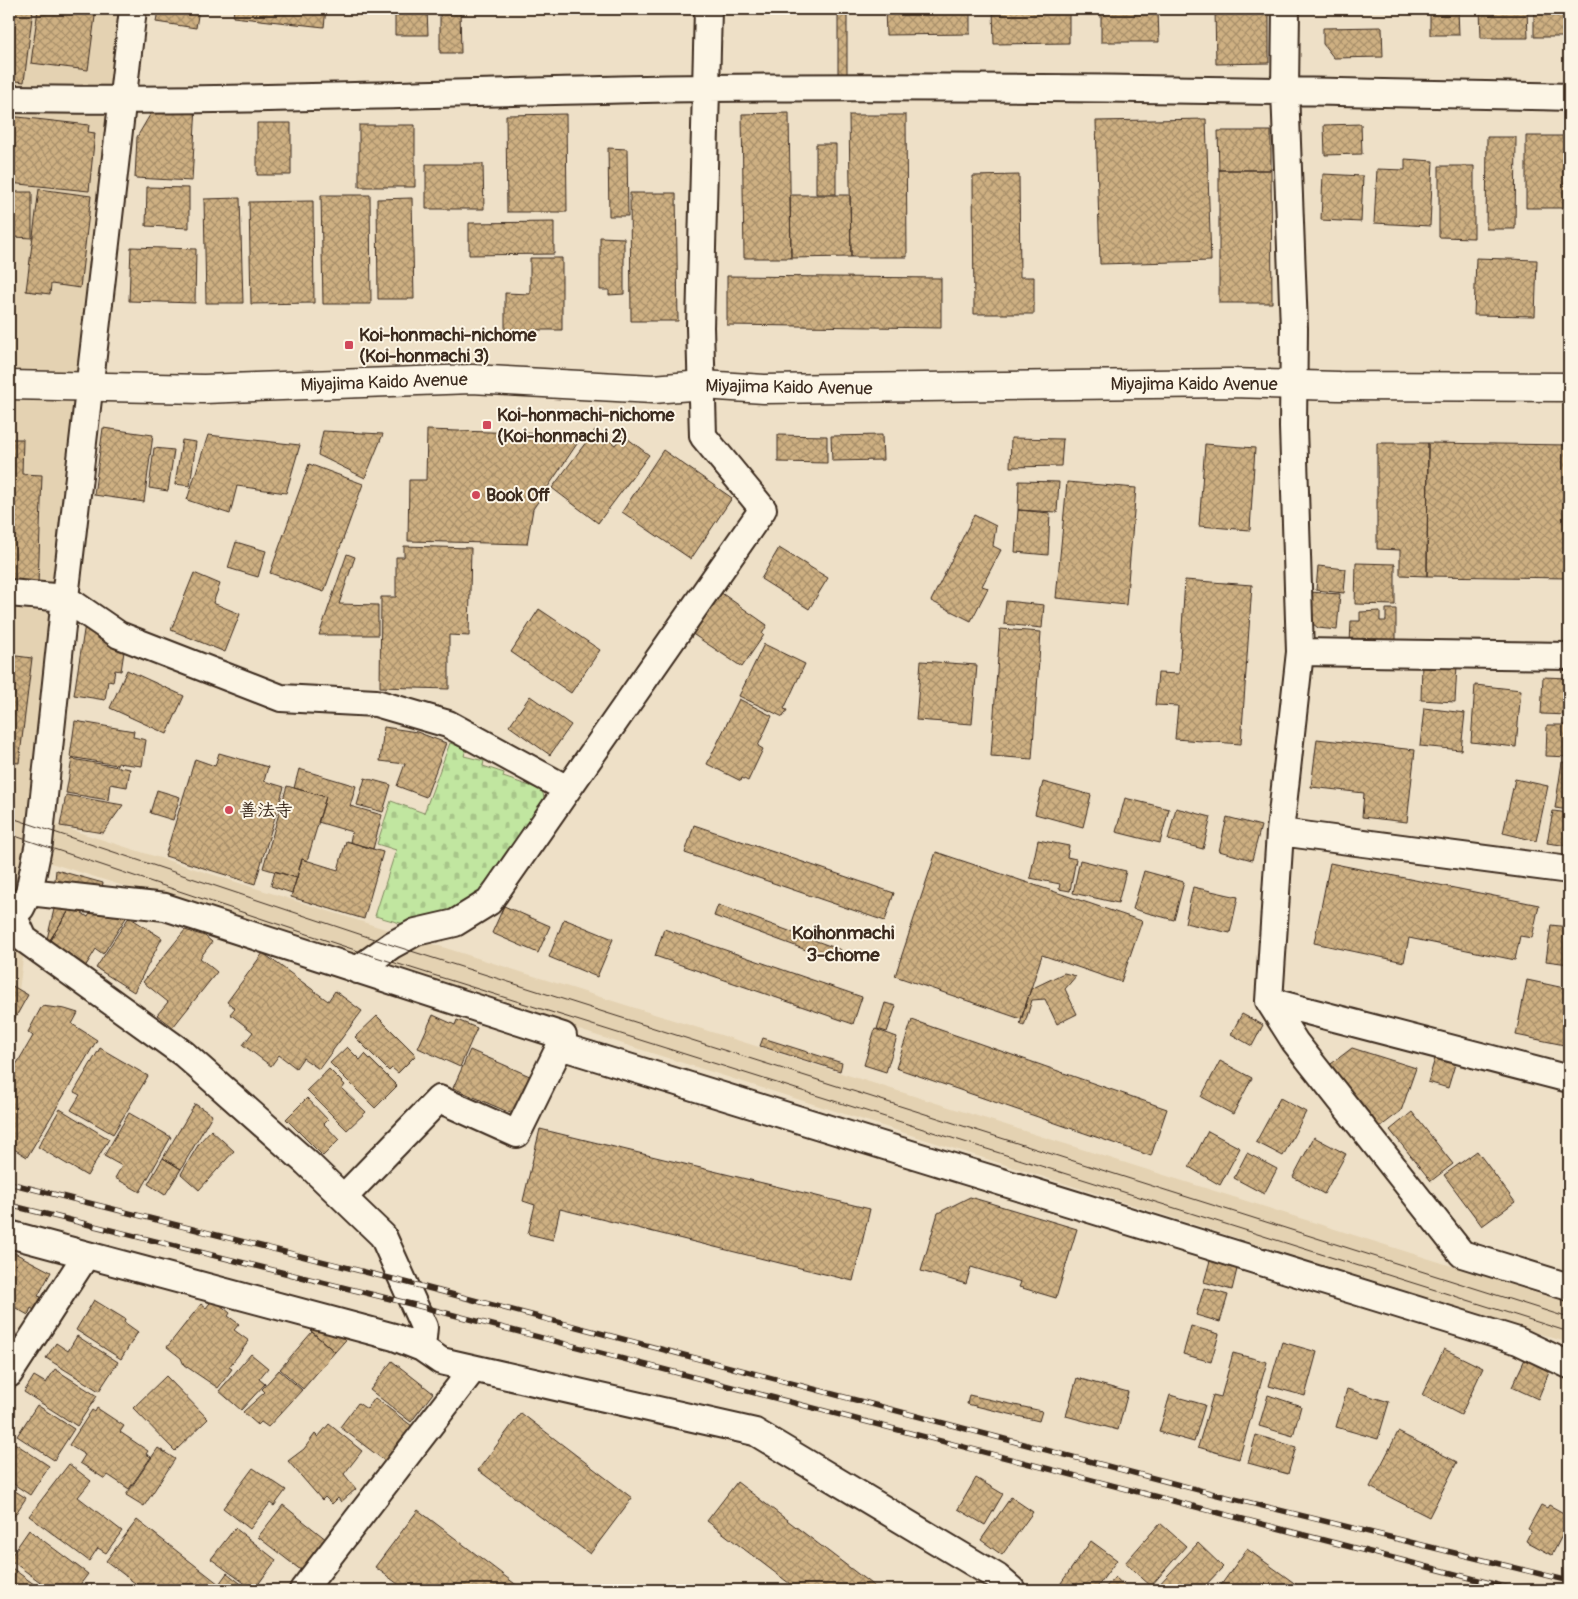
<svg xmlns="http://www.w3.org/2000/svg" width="1578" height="1599" font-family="Pangolin,'Klee One',sans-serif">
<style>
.built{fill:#e4d2b2}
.cemetery{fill:url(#cemetery-stones);stroke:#7e885f}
.building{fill:url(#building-cross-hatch);stroke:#3b2a1e}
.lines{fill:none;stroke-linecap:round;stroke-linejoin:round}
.minor-casing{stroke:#3b2a1e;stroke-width:30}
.tertiary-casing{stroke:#3b2a1e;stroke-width:31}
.minor{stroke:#fcf5e5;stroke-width:26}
.tertiary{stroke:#fcf5e5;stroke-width:28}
.tram{stroke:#3b2a1e;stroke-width:1}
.rail-casing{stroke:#3b2a1e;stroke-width:5.5}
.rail{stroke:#fcf5e5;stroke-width:4;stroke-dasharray:11;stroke-linecap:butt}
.poi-dot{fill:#d1495b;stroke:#fcf5e5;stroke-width:2}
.labels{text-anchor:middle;stroke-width:4;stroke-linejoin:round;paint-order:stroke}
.poi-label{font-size:18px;font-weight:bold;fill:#3b2a1e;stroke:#fcf5e5;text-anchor:start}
.street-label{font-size:18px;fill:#3b2a1e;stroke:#fcf5e5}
.neighbourhood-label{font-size:19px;font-weight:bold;fill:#3b2a1e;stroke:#fcf5e5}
</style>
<defs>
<pattern id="cemetery-stones" width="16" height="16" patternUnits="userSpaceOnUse" patternTransform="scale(1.25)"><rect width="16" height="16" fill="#c1e6a0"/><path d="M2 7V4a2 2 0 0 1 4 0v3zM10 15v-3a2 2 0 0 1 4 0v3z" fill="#a7c589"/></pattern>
<pattern id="building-cross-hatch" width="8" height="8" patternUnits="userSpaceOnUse" patternTransform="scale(1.25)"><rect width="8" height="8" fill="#ceb082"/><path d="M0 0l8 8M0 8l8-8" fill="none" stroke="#a88f6a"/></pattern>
</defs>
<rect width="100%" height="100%" fill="#eee0c7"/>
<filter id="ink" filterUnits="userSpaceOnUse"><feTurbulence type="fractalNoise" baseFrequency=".02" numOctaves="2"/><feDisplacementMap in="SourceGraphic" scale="10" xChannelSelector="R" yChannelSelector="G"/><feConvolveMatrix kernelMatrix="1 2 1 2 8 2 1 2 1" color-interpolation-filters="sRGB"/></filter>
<g filter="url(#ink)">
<!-- built -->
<path class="built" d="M9 9H137L40 820 1569 1303V1343L35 858 9 1075Z"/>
<!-- cemetery -->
<path class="cemetery" d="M450 743 466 749 464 756 484 761 483 766 504 773 503 777 542 790 546 805 490 884 466 906 411 926 375 916 396 850 377 844 391 801 424 813Z"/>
<!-- building -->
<path class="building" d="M9 9H33L24 82 9 80Z
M38 9H96L88 70 31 63Z
M158 9H199L196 28 156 22Z
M234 9H326L324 27 233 17Z
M340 9H366V13H340Z
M395 9H427L428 35H395Z
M440 9H460L461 53H440Z
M736 9H791L736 10Z
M838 9H847V78H838Z
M885 9H970V34L886 35Z
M993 9H1069V43L994 44Z
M1101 9H1158L1159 42H1101Z
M1215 9H1269V63L1216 64Z
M1430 9H1458L1459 35H1430Z
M1480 9H1527L1528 38H1481Z
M1534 9H1569V37H1534Z
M1382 27 1383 57 1334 58 1323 44V28Z
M157 103 196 105 192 181 135 178 137 137Z
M789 113 791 258H744L742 114Z
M566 114 567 212H507L506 115Z
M849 115H906L907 257H851Z
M9 116 89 125 88 132 95 133 89 191 9 183Z
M1206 119 1211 261 1100 264 1096 121Z
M257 123H291V175H257Z
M1361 124 1362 154 1325 155 1324 125Z
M359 125H415V187H359Z
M1218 131H1271V170H1219Z
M1526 136H1569V208H1526Z
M1487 137H1516L1515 229H1486Z
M816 144H836V194H816Z
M608 148 627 149 628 216H609Z
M1405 159 1433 161 1430 226 1374 223 1377 169 1405 170Z
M426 164H483L484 209H426Z
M1439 166H1474V238L1439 237Z
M1219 170H1271L1272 303H1219Z
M1323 174 1363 176 1361 222 1321 220Z
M1019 175 1020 277H1034V314H974L973 176Z
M147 187 189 188V228L146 226Z
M39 189 91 196 80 288 51 284 50 294 26 291Z
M9 192H32V238L14 237V243H9Z
M630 193H676L678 321H631Z
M321 195H370L371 304H323Z
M790 195H850L851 257 791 258Z
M240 198 243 303H206L204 199Z
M412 198 414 299H378L377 199Z
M313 201 314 303 251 304 249 202Z
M554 222V254L469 255V223Z
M600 237 624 238V294L609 295V290H600Z
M131 247 196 249 195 303 129 301Z
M530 258H562V330H505V293L530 294Z
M1476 258 1537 260 1535 316 1474 315Z
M727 276 941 278V328L727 325Z
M103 428 153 435 144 502 94 495Z
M427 430 583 435 533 509 527 544 408 541 409 480H426Z
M595 430 615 445 623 435 649 455 598 523 552 488Z
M323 431 383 434 365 478 318 455Z
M208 435 300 445 286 493 237 486 230 514 187 500Z
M778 435 827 436V463L778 462Z
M882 435 883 460 832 461 831 436Z
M1011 438 1063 439 1061 466 1010 467Z
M9 439H23L22 474 42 475 38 584 9 583Z
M182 440 196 442 190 486 175 484Z
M1377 443H1428L1427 576 1400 575V550L1377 549Z
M1428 443 1569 445V578L1427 576Z
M1205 444 1255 448 1250 530 1199 526Z
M154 448 174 450 168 491 149 488Z
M663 450 732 498 691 559 622 512Z
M309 464 363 484 324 592 270 573Z
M1019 481 1059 482 1057 512 1018 510Z
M1067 482 1136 488 1126 605 1056 598Z
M1018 510 1050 513 1048 555 1015 552Z
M974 515 996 526 993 546 1001 550 982 586 988 588 971 621 931 601Z
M236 542 266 551 258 577 228 568Z
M404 546 471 548 469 636 449 635V689L380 687 381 597H396V557H404Z
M779 548 828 578 809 609 761 579Z
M347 554 355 557 339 604 378 605V635H319Z
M1356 563 1395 564V605L1355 604Z
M1318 566 1346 569 1344 593 1316 590Z
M194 573 220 584 213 603 240 614 225 652 171 630Z
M1185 580 1252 585 1241 744 1175 739 1178 706 1155 705 1158 673 1179 674Z
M720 592 767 625 762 634 764 635 742 667 691 633Z
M1309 592 1340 594 1337 630 1318 628 1307 619Z
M1006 601 1044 605 1042 628 1004 624Z
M539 609 600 650 571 693 511 652Z
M1386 609H1396V644H1350L1351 621H1360V612L1380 611V621H1386Z
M85 624 125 645 121 671 115 670 113 682 108 681 105 700 74 695Z
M1000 629 1041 632 1032 759 991 756Z
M764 644 805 664 784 709 787 710 783 717 739 696Z
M9 655 32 658 19 763 9 762Z
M921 661 977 665 972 724 916 720Z
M1422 663 1457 665 1455 702 1421 700Z
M127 670 184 696 167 734 110 708Z
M1543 677 1569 678V715L1541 714Z
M1475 685 1521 690 1516 747 1471 742Z
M530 696 571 725 550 755 509 726Z
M739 699 772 716 758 746 763 749 748 781 742 778 741 781 707 764Z
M1424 708 1465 713 1461 750 1420 746Z
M75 721 134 731 133 737 146 740 142 766 117 763V765L70 757Z
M1547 725H1569V757L1546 756Z
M384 727 417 732 446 743 426 797 397 786 405 764 380 761Z
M1317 739 1415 750 1407 822 1362 817 1364 793 1311 787Z
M219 753 268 767 264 781 284 787 255 884 165 856 195 759 215 766Z
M72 759 130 769 127 787 110 784 108 800 66 793Z
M1562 762 1569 763V810L1555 808Z
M299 769 356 786 350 806 382 815 373 849 350 842 352 832 318 822 326 797 294 788Z
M365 778 391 785 383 812 357 805Z
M1515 779 1548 786 1536 841 1503 833Z
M1043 782 1091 795 1083 827 1035 814Z
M287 786 326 797 307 861 302 859 297 878 263 868Z
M157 790 180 797 173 820 150 813Z
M66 795 123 805 103 833 60 826Z
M1125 798 1169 809 1160 843 1116 832Z
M1176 808 1211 817 1203 849 1168 840Z
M1553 811 1569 813V846L1547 843Z
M1227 817 1261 826 1252 860 1219 851Z
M694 825 894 893 885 921 685 853Z
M1038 840 1069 846 1067 857 1076 859 1070 891 1059 889 1060 884 1030 878Z
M346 841 383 852 364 919 291 897 302 859 338 870Z
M936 852 1142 921 1121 982 1042 955 1021 1019 895 976Z
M1080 860 1126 871 1118 903 1073 893Z
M1330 863 1539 905 1532 938 1520 936 1515 960 1409 938 1404 962 1314 943Z
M56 870 103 883 100 894 54 890Z
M275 871 297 878 292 893 271 886Z
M1144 871 1184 882 1174 920 1133 909Z
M1193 887 1238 897 1230 933 1185 923Z
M55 905 72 906 48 943 47 939Z
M718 905 841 950 836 961 714 916Z
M72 906 88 917 92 910 129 913 103 954 96 949 85 967 48 943Z
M504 906 550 926 538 953 492 933Z
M129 917 162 938 134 992 96 968Z
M564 919 613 939 597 977 549 957Z
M1551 925 1569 927V964L1546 961Z
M664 929 862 997 853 1024 655 956Z
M185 930 205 936 212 942 200 958 217 972 173 1027 157 1015 168 1002 143 982Z
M263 953 328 1001 335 991 362 1011 319 1069 303 1058 296 1068 279 1055 271 1066 243 1045 253 1032 230 1014 235 1008 227 1002Z
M1064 973 1076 976 1065 989 1077 1014 1057 1024 1045 999 1032 1000 1024 1026 1020 1024 1031 989Z
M1527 980 1569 989V1046L1516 1035Z
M9 984 28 995 9 1029Z
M885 1003 896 1006 887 1032 877 1029Z
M42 1006 65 1009 78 1013 72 1024 97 1040 27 1157 9 1146V1077L33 1036 28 1032Z
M1242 1014 1263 1025 1252 1046 1231 1034Z
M433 1015 455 1025 457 1020 477 1028 460 1067 418 1048Z
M377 1016 416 1055 398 1073 392 1068 389 1071 355 1037Z
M912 1020 1167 1109 1151 1156 896 1068Z
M875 1029 897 1037 886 1072 864 1065Z
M763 1038 842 1063 840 1071 760 1046Z
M347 1047 360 1060 365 1054 397 1086 375 1108 330 1063Z
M100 1048 148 1076 113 1134 71 1110 80 1095 74 1092Z
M1352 1048 1416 1068 1401 1111 1376 1130 1327 1067Z
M470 1050 532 1077 515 1115 453 1088Z
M1436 1055 1456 1061 1448 1088 1428 1082Z
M1220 1061 1252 1078 1233 1114 1201 1097Z
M329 1069 345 1085 342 1089 366 1112 347 1130 307 1090Z
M307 1098 328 1120 324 1124 339 1140 323 1156 286 1119Z
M1280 1098 1306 1112 1283 1156 1256 1142Z
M195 1104 212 1115 181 1169 163 1158Z
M60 1109 109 1139 87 1176 38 1147Z
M1412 1112 1453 1164 1431 1181 1390 1130Z
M129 1113 171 1137 140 1192 115 1178 122 1166 104 1156Z
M540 1129 870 1209 853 1281 560 1209 553 1240 528 1234 535 1205 523 1201Z
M211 1130 234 1151 199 1190 181 1174 200 1142Z
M1208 1131 1240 1148 1220 1185 1189 1167Z
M1314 1137 1346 1154 1324 1194 1293 1177Z
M1477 1151 1515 1202 1482 1226 1444 1175Z
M1247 1153 1277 1169 1264 1194 1234 1178Z
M163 1158 181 1169 165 1195 148 1184Z
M970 1197 1077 1229 1056 1298 1019 1287 1021 1282 971 1267 966 1284 921 1271 938 1213Z
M9 1250 51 1272 38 1296 41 1297 34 1310 31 1308 28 1315 9 1304Z
M1211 1257 1238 1265 1232 1290 1204 1282Z
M1204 1288 1228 1295 1220 1322 1196 1315Z
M213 1299 230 1313 228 1316 239 1324 234 1330 249 1341 229 1367 232 1369 218 1388 184 1365 181 1358 167 1347 201 1304 206 1308Z
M94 1300 125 1319 124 1322 138 1332 121 1359 76 1330Z
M318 1324 352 1333 335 1352 311 1331Z
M1191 1326 1219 1334 1211 1362 1183 1354Z
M9 1329 16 1334 9 1345Z
M312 1332 335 1352 303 1389 280 1369Z
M77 1336 118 1362 99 1391 46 1358 56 1343 68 1351Z
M1282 1342 1317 1352 1305 1396 1269 1386Z
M1444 1349 1483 1368 1461 1415 1422 1395Z
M1233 1353 1267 1362 1239 1459 1198 1447 1213 1395 1221 1397Z
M251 1354 268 1368 259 1379 265 1384 241 1410 219 1391Z
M1525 1359 1550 1370 1538 1399 1512 1387Z
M392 1361 433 1393 411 1422 370 1390Z
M55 1369 97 1396 77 1426 24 1392 34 1376 46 1383Z
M279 1370 302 1390 268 1427 261 1422 258 1425 243 1412 265 1392 262 1389Z
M166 1376 208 1419 175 1451 133 1408Z
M1077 1378 1128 1392 1118 1430 1066 1416Z
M1347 1389 1389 1402 1378 1439 1336 1427Z
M969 1395 1042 1411 1039 1421 967 1404Z
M1170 1395 1205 1405 1194 1442 1159 1432Z
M1268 1395 1301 1406 1293 1436 1259 1426Z
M375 1398 412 1426 385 1461 340 1427 358 1403 367 1409Z
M37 1405 74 1429 54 1460 17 1436Z
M97 1408 124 1426 120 1432 148 1451 146 1454 151 1457 129 1489 108 1475 105 1479 80 1463 85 1455 69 1445 92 1410 95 1412Z
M521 1413 632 1498 590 1554 478 1470Z
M329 1424 362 1451 344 1474 356 1489 341 1502 338 1498 332 1504 325 1497 322 1500 288 1461 304 1449 315 1434 318 1437Z
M1398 1432 1457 1462 1429 1517 1370 1487Z
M1256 1435 1296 1447 1288 1474 1248 1463Z
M10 1440 49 1466 30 1495 9 1481Z
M158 1448 175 1459 144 1506 126 1495Z
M69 1464 91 1481 78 1497 122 1531 106 1553 98 1548 89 1561 29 1516Z
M253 1468 286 1490 274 1506 270 1503 250 1529 223 1508Z
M976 1478 1003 1494 985 1525 958 1509Z
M737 1482 879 1590H798L707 1521Z
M9 1487 26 1498 9 1524Z
M1011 1497 1033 1512 1002 1555 981 1540Z
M283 1505 327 1540 302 1571 258 1537Z
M1541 1505 1547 1508 1549 1505 1569 1516V1522L1552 1555 1526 1541 1531 1531 1528 1529Z
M418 1510 523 1590H406L375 1567Z
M137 1520 219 1584 227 1573 249 1590H144L106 1561Z
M1160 1523 1186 1546 1151 1586 1125 1563Z
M235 1528 276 1560 254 1590 211 1559Z
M29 1530 88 1574 76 1590H51L9 1559Z
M1091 1541 1117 1560 1095 1590H1056Z
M1198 1543 1223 1567 1201 1590H1154Z
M1247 1549 1304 1590H1228L1221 1585Z
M9 1566 42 1590H9Z
M1115 1577 1129 1590H1103Z"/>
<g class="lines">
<defs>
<path id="minor" d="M1286 9 1285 90 1294 328 1293 427 1300 652 1280 832 1269 1001 1295 1042 1462 1254 1569 1287
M9 99C241 103 474 91 707 88 994 85 1282 90 1569 97
M9 593 65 598 119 635 281 698 376 703 448 724 567 789
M1300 652 1569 656
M1280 832 1569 870
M29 892 165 907 563 1036 560 1046 1518 1341 1569 1365
M21 908 29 892 39 843 65 598 133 9
M9 916 15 919 24 939 184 1054 307 1163 383 1236 424 1327 422 1348 441 1361 755 1432 997 1577 1012 1590
M357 970 392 945 416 932 455 923 489 902 763 509 703 436 700 327 708 9
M1269 1001 1569 1079
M344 1197 439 1099 517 1134 560 1046
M9 1234 394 1337 422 1348
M9 1374 81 1263 84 1254
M303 1590 473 1369"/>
<path id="tertiary" d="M9 385 204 389 472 379 653 389 703 385 764 389 1231 383 1339 386 1569 387"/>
</defs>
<!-- minor casing -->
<use href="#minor" class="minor-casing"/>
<!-- tertiary casing -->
<use href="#tertiary" class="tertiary-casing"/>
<!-- minor -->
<use href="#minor" class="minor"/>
<!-- tertiary -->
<use href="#tertiary" class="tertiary"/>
<!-- tram -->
<path class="tram" d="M9 817 392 945 1569 1318
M9 834 376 957 1569 1332"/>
<defs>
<path id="rail" d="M9 1183 405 1282 1218 1495 1569 1581
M9 1205 415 1305 1517 1590"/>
</defs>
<!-- rail casing -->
<use href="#rail" class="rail-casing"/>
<!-- rail -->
<use href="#rail" class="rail"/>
</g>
</g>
<!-- markers -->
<g class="poi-dot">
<rect x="344" y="340" width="10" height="10" rx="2.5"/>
<rect x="482" y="420" width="10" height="10" rx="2.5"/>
<circle cx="476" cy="495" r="5"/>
<circle cx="229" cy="810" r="5"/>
</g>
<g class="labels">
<!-- poi labels -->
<g class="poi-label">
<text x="359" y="341">Koi-honmachi-nichome<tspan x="359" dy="21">(Koi-honmachi 3)</tspan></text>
<text x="497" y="421">Koi-honmachi-nichome<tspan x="497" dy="21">(Koi-honmachi 2)</tspan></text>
<text x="486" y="501">Book Off</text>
<text x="239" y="816">善法寺</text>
</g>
<!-- street labels -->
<g class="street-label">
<text transform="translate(384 382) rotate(-2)" y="6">Miyajima Kaido Avenue</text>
<text x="1194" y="390">Miyajima Kaido Avenue</text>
<text transform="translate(789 387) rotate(1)" y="6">Miyajima Kaido Avenue</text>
</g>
<!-- neighbourhood labels -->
<g class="neighbourhood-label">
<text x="843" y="939">Koihonmachi<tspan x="843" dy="22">3-chome</tspan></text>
</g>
</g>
<!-- margin -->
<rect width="1578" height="1599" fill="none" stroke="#fcf5e5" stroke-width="30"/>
<rect x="15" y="15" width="1548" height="1569" fill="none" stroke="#3b2a1e" stroke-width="2" filter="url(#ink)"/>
</svg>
